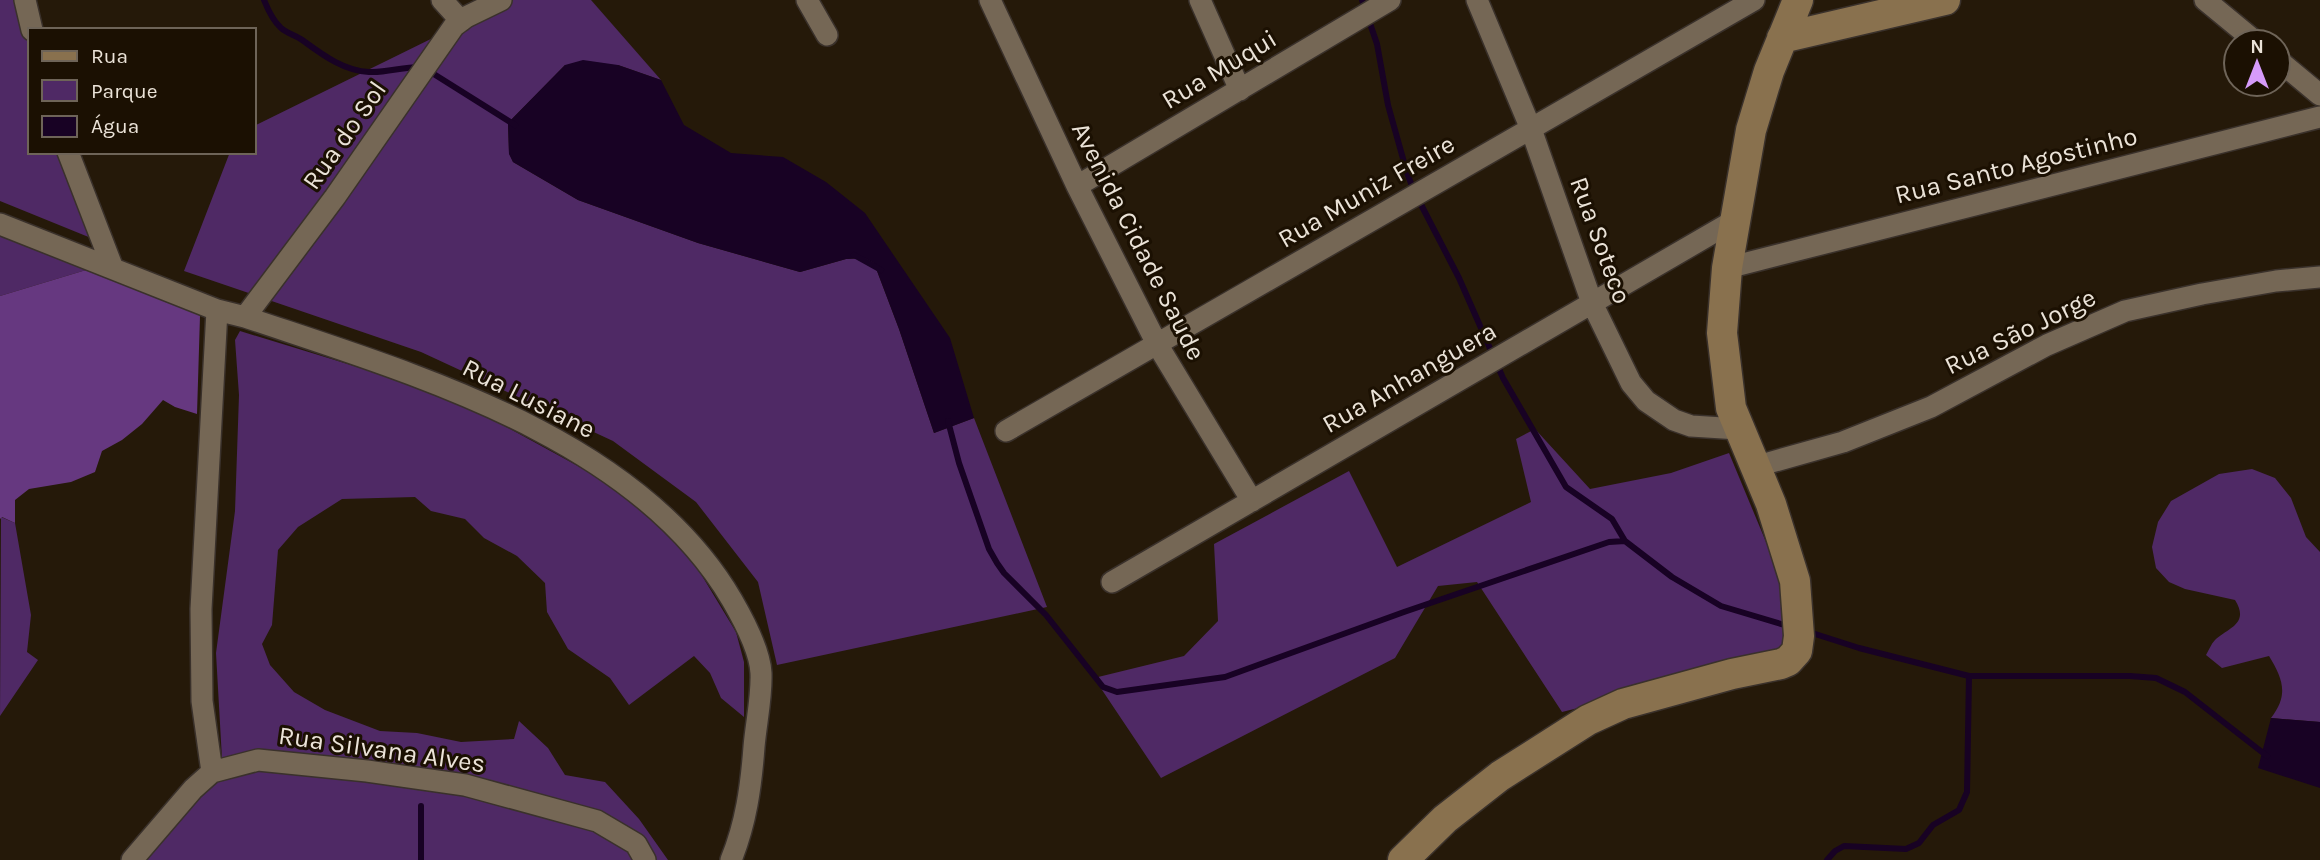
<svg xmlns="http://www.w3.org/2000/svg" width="2320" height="860" font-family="Karla,sans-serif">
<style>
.green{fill:#4f2965}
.forest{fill:#663880}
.water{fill:#180224}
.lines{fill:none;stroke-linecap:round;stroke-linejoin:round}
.stream{stroke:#180224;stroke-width:6}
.street-casing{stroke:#3a312b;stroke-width:24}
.secondary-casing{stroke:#3a312b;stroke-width:33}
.street{stroke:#756755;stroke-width:21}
.secondary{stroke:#89714e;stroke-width:30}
.labels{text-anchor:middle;stroke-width:6;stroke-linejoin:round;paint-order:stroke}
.street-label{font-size:26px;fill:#ebe3d8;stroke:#1b1002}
</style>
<rect width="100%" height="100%" fill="#251909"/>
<!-- green -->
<path class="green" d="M0 0H20L30 36V152H65L91 238 0 201Z
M510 0H591L661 80 618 65H565L508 123 509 153 513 162 578 200 698 243 800 272 846 259 865 258 874 263 899 329 934 433 974 418 1047 607 777 665 758 582 696 502 613 441 421 352 184 271 230 152H254V126Z
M0 229 96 267 0 296Z
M240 331 413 384 501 424 598 477 681 541 736 632 744 662V717L721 698 710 673 694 656 629 705 610 678 568 649 547 612 545 583 517 556 484 538 465 519 431 511 415 497 342 499 298 527 278 550 272 625 262 644 270 665 294 692 325 710 380 731 417 733 461 742 514 739 519 721 548 748 565 775 605 782 639 819 668 860H130L222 759 216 653 235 511 239 395 235 340Z
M1535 429 1590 489 1671 473 1729 453 1771 554 1784 563 1787 656 1562 712 1477 582 1438 586 1395 658 1161 778 1094 678 1184 656 1218 621 1214 544 1349 471 1397 567 1531 502 1516 439Z
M2252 469 2275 478 2291 498 2306 537 2320 552V722L2271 718C2289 695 2283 679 2269 656L2222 668 2206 655C2209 650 2211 644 2215 640 2228 628 2250 624 2235 600L2185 589 2169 582 2156 568 2152 547 2158 522 2171 501 2219 474Z
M1 517 15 523 31 615 27 652 38 660 0 716Z"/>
<!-- forest -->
<path class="forest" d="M124 261 133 282 183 294 200 316 197 414 175 407 163 400 142 424 122 440 102 451 95 472 71 482 29 489 15 500V523L2 517 0 519V296L96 267Z"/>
<!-- water -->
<path class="water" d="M583 60 618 65 661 80 684 125 731 153 783 157 826 182 865 213 950 338 974 418 934 433 899 329 874 263 865 258 846 259 800 272 698 243 578 200 513 162 509 154 508 123 565 65Z
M2271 718 2320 722V788L2258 768Z"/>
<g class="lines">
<!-- stream -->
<path class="stream" d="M264 0C268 10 273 21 281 28 288 34 298 36 305 42 324 56 345 71 369 72 386 73 402 67 419 67
M1362 0 1377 44 1388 105 1407 173 1414 191 1459 278 1503 378 1566 487 1612 519 1625 541 1672 577 1721 606 1788 626
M429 71 515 125
M854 255 881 270
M948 421 959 463 989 549 997 563 1004 573 1046 615 1103 687 1117 692 1225 677 1404 612 1609 542 1625 541
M1809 632 1859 648 1969 676H2130L2156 678 2185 692 2267 756
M421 860V806
M1827 860 1835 851 1844 846 1906 849 1919 843 1933 825 1959 810 1967 792 1969 676"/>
<defs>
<path id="street" d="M25 0 32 30
M442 0 461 21
M807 0 827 35
M990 0 1077 186 1157 344 1252 501
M1200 0 1240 90
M1477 0 1531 129 1592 303 1631 383 1646 401 1674 420 1691 426 1739 429
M2205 0 2256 42
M2278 60 2320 95
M68 152 112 266
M1077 186 1390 0
M0 224 217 310 245 317C413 374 637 437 732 600 743 619 760 651 761 673 762 697 756 723 754 747 751 787 746 823 731 860
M1727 268 2320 117
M245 317 335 197 454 26 466 17 501 0
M1006 431 1754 0
M1754 467 1843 442 1931 407 2047 345 2125 311 2202 294 2276 281 2320 277
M1112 582 1735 220
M212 772 202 701 201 609 217 310
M132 860 193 789 212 772 258 760 367 771 465 785 597 821 636 844 645 860"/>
<path id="secondary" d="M1782 38 1945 0
M1403 860 1445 819 1500 776 1588 720 1623 704 1732 674 1781 664 1788 661 1797 651 1799 636 1795 581 1771 504 1731 408 1722 333 1727 268 1751 130 1769 71 1798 0"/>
</defs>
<!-- street casing -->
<use href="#street" class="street-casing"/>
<!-- secondary casing -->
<use href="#secondary" class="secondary-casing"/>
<!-- street -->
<use href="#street" class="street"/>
<!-- secondary -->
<use href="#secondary" class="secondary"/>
</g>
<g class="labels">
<!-- street labels -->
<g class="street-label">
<text transform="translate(1219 69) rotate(-31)" y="9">Rua Muqui</text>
<text transform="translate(344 135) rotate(-55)" y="9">Rua do Sol</text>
<text transform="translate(2016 165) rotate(-14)" y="9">Rua Santo Agostinho</text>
<text transform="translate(1366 191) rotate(-30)" y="9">Rua Muniz Freire</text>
<text transform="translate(1601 240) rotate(70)" y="9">Rua Soteco</text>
<text transform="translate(1139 241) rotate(63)" y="9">Avenida Cidade Saude</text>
<text transform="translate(2020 331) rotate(-26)" y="9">Rua São Jorge</text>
<text transform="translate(1409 377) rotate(-30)" y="9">Rua Anhanguera</text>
<text transform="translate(529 398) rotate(27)" y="9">Rua Lusiane</text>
<text transform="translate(382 749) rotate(8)" y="9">Rua Silvana Alves</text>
</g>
</g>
<!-- legend -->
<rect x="28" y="28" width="228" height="126" fill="#1b1002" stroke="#6e6458" stroke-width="2"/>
<rect x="42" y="51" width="35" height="10" fill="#89714e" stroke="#6e6458" stroke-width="2"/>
<text x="91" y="63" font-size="21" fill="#ebe3d8">Rua</text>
<rect x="42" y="80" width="35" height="21" fill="#4f2965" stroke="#6e6458" stroke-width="2"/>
<text x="91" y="98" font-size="21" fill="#ebe3d8">Parque</text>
<rect x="42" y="116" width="35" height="21" fill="#180224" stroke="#6e6458" stroke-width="2"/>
<text x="91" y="133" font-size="21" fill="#ebe3d8">Água</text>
<!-- north arrow -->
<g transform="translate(2257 63)"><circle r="33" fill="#1b1002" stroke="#6e6458" stroke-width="2"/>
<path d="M0-5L12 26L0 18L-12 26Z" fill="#d69bfa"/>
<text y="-10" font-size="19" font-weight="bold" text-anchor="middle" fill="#ebe3d8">N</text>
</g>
</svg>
